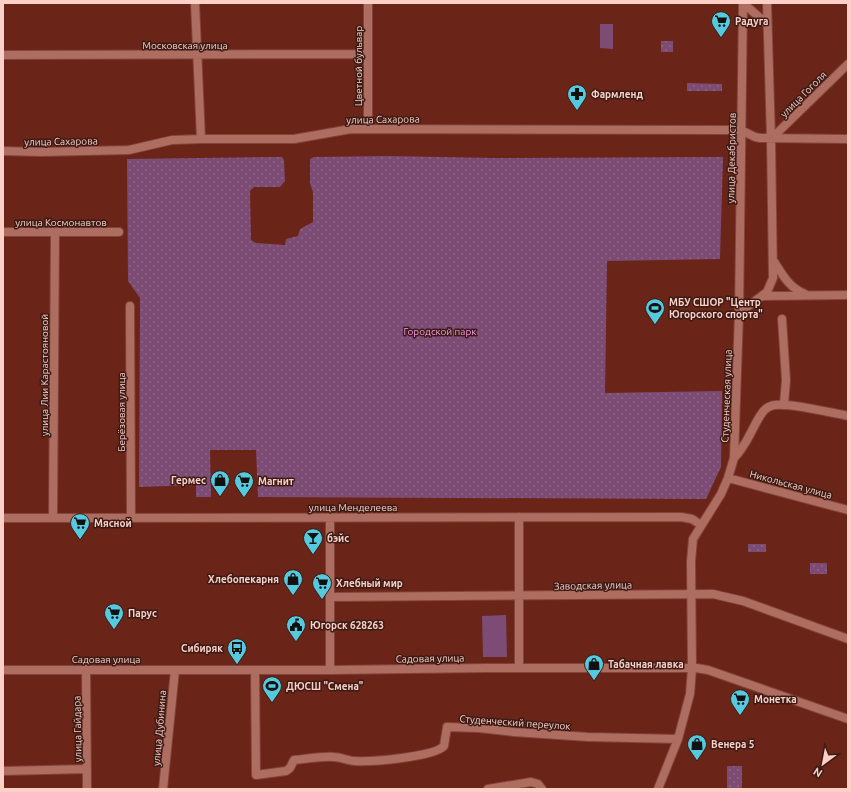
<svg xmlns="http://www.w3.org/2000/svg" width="851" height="792" font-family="Ubuntu,sans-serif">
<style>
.grass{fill:#7c4c75}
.park{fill:url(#park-dots)}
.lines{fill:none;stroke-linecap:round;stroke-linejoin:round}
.minor-casing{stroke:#844338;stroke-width:10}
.minor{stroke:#ae6d61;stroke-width:8}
.labels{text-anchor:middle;stroke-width:3;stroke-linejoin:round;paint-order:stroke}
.poi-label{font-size:10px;font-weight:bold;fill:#fcd0c7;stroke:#3a1b15;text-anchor:start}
.street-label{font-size:10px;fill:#fcd0c7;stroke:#3a1b15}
.park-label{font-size:10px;fill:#fe9bf1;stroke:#3a1b15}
</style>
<defs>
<pattern id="park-dots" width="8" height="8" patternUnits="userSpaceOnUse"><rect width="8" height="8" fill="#7c4c75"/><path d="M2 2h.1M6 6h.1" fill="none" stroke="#906587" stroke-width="1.8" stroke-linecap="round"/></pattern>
</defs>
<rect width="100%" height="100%" fill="#6a2418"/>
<!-- grass -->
<path class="grass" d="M600 24H613V49L600 48Z
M506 615 507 657H483L482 616Z"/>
<!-- park -->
<path class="park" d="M661 41H673V52H661Z
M687 83 722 84V91H687Z
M387 156 493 158 723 157 720 259 607 261 605 393 722 391 721 467 706 499 258 497 256 450H210L211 497H196V485L139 487 140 298 128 281 127 159 282 157 284 160 285 181 280 187H254L250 191 251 240 256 243 285 245 286 239 298 236 300 229 313 222V192L310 183V159L314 157Z
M748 544H766V552H748Z
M810 563H827V574H810Z
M727 766H742V789H727Z"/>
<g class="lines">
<defs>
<path id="minor" d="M195 3 201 139
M368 3V129
M743 3 767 24
M3 55 367 54
M771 139 848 64
M3 151 41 152 129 150 172 140 201 139H294L351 129 731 130H741L755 137 760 138 848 139
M3 232H119
M773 260C782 274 789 288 805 294
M762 296 848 295
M130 306 131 518
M739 313 767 292 773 278 771 139 767 3
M782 319 786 380 784 404
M734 458C747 445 751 430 760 416 763 411 767 407 771 406 783 401 833 413 848 416
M728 478 848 510
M330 517V670
M3 518 681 517 692 519 701 525
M53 518 55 232
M331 597 713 594 743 601 848 639
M519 668V517
M86 669 87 789
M3 670H330L487 668H696L708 670 848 719
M255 670 256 775 286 771 290 768 294 760C307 759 321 756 334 757 341 757 348 761 355 761 371 762 434 757 444 746L447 727 479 728 514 732 588 737 678 739
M3 771 87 769
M163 789 175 670
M488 789 531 782 538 784 542 789
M658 789 678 739 690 694 692 668 691 561 693 539 721 494 728 478 734 458 739 313 743 3"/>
</defs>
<!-- minor casing -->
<use href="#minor" class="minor-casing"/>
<!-- minor -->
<use href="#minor" class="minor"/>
</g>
<!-- icons -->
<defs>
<symbol id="supermarket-pin" viewBox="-11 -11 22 30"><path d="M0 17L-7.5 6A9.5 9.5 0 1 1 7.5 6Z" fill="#55cadf" stroke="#3a1b15"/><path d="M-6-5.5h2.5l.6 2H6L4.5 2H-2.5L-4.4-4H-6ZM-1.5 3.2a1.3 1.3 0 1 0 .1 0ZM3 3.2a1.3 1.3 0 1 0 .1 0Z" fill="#111"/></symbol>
<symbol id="pharmacy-pin" viewBox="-11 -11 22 30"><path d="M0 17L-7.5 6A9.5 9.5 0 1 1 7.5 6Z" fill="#55cadf" stroke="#3a1b15"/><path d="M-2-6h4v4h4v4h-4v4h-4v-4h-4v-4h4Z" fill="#111"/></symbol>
<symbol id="stadium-pin" viewBox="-11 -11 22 30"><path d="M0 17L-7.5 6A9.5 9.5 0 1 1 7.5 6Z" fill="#55cadf" stroke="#3a1b15"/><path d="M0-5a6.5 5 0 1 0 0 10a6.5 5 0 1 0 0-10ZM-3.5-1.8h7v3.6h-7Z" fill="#111"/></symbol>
<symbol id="shop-pin" viewBox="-11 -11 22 30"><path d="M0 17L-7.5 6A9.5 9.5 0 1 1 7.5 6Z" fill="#55cadf" stroke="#3a1b15"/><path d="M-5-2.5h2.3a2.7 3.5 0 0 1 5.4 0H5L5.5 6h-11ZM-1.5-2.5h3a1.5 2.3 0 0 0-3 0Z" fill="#111"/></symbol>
<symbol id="bar-pin" viewBox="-11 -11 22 30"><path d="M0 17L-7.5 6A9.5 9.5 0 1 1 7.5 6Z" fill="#55cadf" stroke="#3a1b15"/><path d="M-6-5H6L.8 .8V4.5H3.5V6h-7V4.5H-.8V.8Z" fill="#111"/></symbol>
<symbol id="civic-pin" viewBox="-11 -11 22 30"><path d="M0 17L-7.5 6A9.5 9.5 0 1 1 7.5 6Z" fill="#55cadf" stroke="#3a1b15"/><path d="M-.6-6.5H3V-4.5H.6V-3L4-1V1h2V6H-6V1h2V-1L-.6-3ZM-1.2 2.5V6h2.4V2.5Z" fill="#111"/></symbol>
<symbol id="bus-pin" viewBox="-11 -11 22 30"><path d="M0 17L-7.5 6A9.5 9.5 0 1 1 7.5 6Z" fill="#55cadf" stroke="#3a1b15"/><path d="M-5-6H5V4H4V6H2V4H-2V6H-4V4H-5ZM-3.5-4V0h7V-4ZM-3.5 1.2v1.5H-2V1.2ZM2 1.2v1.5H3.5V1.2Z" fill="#111"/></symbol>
</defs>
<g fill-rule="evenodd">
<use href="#supermarket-pin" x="710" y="10" width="22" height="30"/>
<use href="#pharmacy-pin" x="566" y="83" width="22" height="30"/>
<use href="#stadium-pin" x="644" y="297" width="22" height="30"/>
<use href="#shop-pin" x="209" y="469" width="22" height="30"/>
<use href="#supermarket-pin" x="233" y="470" width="22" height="30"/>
<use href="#supermarket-pin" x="69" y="512" width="22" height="30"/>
<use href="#bar-pin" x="302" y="527" width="22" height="30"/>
<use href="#shop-pin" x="282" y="568" width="22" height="30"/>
<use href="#supermarket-pin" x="311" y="572" width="22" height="30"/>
<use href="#supermarket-pin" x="103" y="602" width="22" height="30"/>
<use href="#civic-pin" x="285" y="614" width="22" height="30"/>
<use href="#bus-pin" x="226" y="637" width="22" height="30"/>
<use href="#shop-pin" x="583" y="653" width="22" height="30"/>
<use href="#stadium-pin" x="261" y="675" width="22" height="30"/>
<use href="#supermarket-pin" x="729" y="688" width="22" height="30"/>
<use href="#shop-pin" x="686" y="733" width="22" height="30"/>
</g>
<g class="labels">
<!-- poi labels -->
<g class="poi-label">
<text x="735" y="25">Радуга</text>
<text x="591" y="98">Фармленд</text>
<text x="669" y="306">МБУ СШОР "Центр<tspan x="669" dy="12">Югорского спорта"</tspan></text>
<text x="206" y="484" text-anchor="end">Гермес</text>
<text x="258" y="485">Магнит</text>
<text x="94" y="527">Мясной</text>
<text x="327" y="542">бэйс</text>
<text x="279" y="583" text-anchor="end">Хлебопекарня</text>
<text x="336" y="587">Хлебный мир</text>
<text x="128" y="617">Парус</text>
<text x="310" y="629">Югорск 628263</text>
<text x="223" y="652" text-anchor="end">Сибиряк</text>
<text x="608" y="668">Табачная лавка</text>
<text x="286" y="690">ДЮСШ "Смена"</text>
<text x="754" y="703">Монетка</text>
<text x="711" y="748">Венера 5</text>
</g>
<!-- street labels -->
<g class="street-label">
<text x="185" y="49">Московская улица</text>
<text transform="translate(358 66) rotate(-90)" y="4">Цветной бульвар</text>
<text transform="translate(803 94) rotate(-45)" y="4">улица Гоголя</text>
<text transform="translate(383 119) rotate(-1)" y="4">улица Сахарова</text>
<text transform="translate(61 141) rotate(-1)" y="4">улица Сахарова</text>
<text transform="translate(731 158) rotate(-89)" y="4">улица Декабристов</text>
<text x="61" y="226">улица Космонавтов</text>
<text transform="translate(44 375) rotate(-90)" y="4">улица Лии Карастояновой</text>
<text transform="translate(726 396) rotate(-88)" y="4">Студенческая улица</text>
<text transform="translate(121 412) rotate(-90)" y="4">Берёзовая улица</text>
<text transform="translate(791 484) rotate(15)" y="4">Никольская улица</text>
<text x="353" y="511">улица Менделеева</text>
<text transform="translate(593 585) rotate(-1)" y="4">Заводская улица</text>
<text transform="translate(430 658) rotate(-1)" y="4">Садовая улица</text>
<text x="106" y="663">Садовая улица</text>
<text transform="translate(515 722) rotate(4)" y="4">Студенческий переулок</text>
<text transform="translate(159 728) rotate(-85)" y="4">улица Дубинина</text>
<text transform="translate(77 729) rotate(-91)" y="4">улица Гайдара</text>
</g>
<!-- park labels -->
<g class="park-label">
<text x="440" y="335">Городской парк</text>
</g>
</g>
<!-- border -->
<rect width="851" height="792" fill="none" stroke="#fcd0c7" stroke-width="8"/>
<!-- north arrow -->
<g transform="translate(823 764) rotate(212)" stroke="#3a1b15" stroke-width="3" paint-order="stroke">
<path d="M0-3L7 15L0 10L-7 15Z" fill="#fcd0c7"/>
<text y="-6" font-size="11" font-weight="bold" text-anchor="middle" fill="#fcd0c7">N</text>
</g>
</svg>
